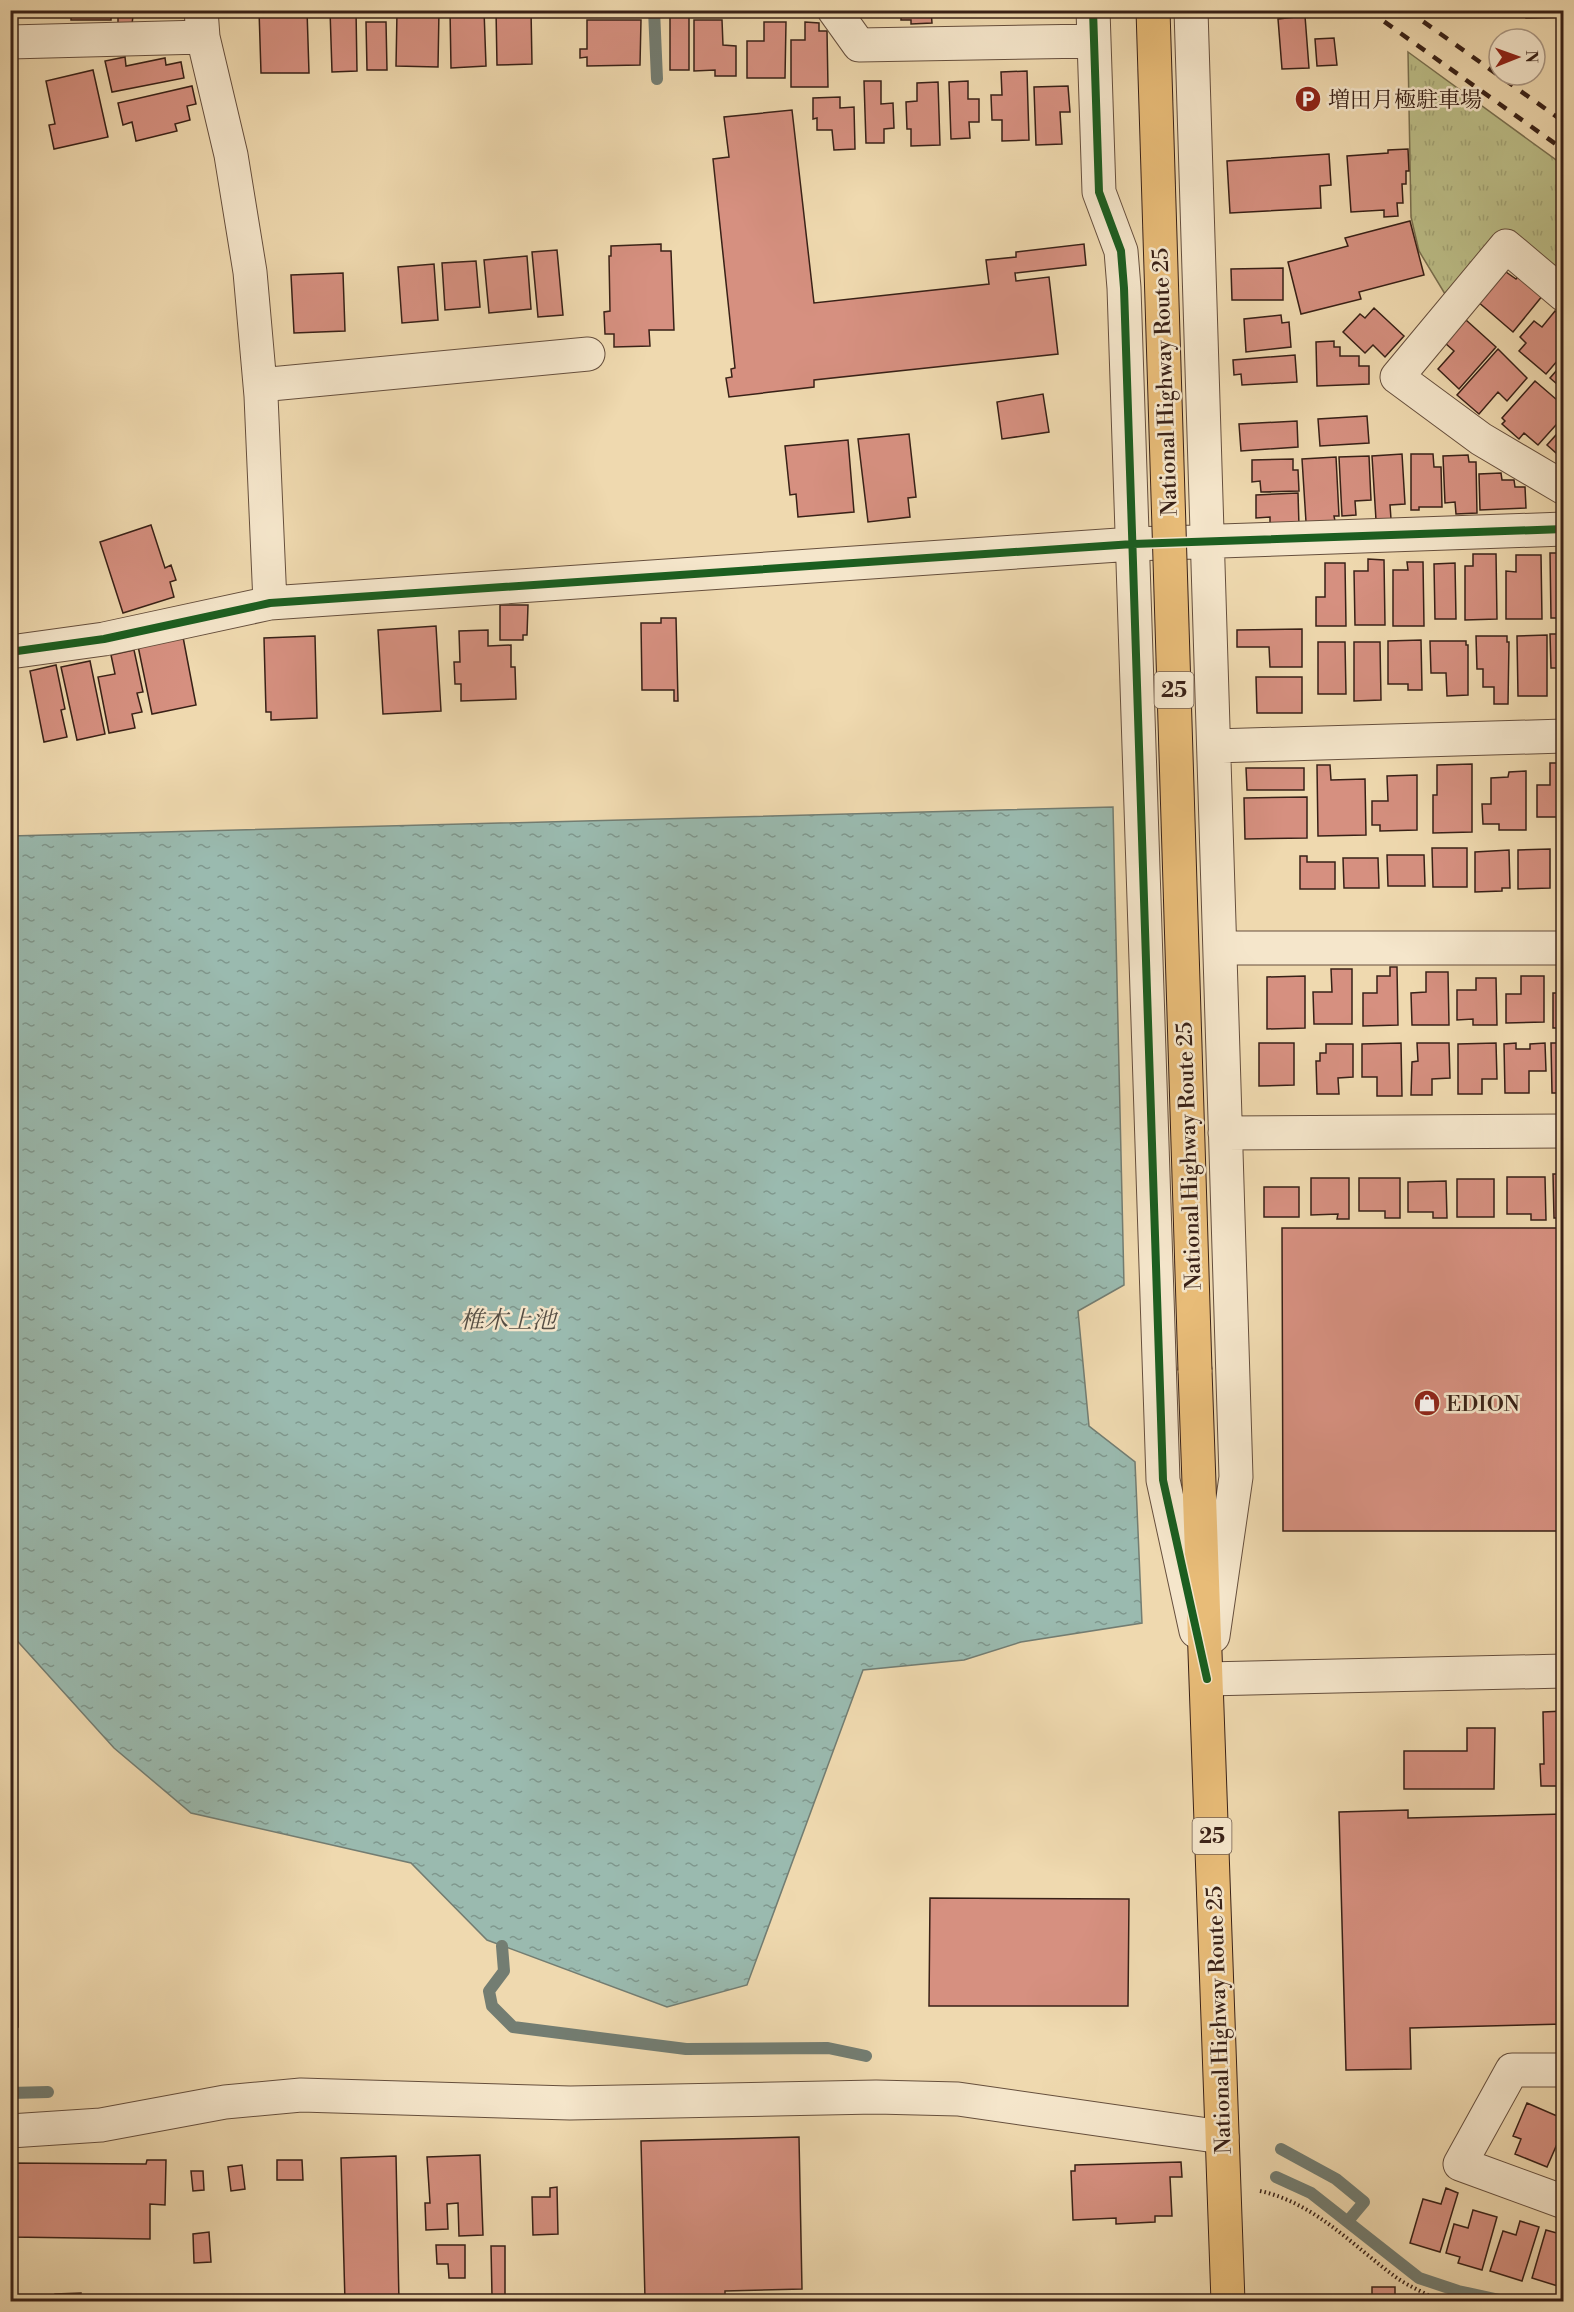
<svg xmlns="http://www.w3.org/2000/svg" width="1574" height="2312" font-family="'Libre Bodoni','Noto Serif JP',serif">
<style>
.park{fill:url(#park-tufts);stroke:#7a7050;stroke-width:1.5}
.water{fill:url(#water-ripples);stroke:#737d72;stroke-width:1.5}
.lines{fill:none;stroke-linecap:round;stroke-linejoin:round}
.stream{stroke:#737d72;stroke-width:12}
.building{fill:#d69080;stroke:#392117;stroke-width:1.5}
.minor-casing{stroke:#664f3d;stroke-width:35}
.tertiary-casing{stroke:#664f3d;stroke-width:35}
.trunk-casing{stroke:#392117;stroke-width:35}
.path{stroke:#392117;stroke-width:4;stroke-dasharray:1.5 3;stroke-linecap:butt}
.minor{stroke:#f5e6cb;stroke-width:33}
.tertiary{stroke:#f5e6cb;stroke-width:33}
.trunk{stroke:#e8bc78;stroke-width:33}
.rail{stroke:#392117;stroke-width:4.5;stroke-dasharray:10 10;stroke-linecap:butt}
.trunk-bridge-casing{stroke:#392117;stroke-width:35;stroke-linecap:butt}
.trunk-bridge{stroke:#e8bc78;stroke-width:33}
.cycleway-casing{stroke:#f5e6cb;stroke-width:11}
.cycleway{stroke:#1b5e20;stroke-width:8}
.labels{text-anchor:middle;stroke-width:5;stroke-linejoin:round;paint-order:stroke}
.shield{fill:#f5e6cb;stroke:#715c4d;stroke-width:1.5}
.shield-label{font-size:21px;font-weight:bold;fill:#392117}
.poi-label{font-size:22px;fill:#392117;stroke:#f5e6cb;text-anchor:start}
.street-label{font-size:22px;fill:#392117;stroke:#f5e6cb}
.water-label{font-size:24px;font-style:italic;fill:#564f45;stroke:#f5e6cb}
</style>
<defs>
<pattern id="park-tufts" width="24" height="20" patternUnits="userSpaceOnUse" patternTransform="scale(1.5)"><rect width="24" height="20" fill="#bcbe88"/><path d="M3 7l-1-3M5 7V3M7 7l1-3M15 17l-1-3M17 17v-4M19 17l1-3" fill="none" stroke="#a2a375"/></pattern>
<pattern id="water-ripples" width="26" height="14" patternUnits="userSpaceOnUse" patternTransform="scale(1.5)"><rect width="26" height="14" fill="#9abaaf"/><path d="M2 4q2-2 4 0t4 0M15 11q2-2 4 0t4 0" fill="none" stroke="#7f978d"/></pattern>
</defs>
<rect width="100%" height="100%" fill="#efd9af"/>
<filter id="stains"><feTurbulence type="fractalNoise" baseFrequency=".00333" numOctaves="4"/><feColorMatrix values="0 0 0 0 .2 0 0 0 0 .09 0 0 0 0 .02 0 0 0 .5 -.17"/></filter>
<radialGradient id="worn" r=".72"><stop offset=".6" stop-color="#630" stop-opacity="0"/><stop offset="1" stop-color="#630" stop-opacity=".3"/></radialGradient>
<!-- park -->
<path class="park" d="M1408 52 1563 165V279L1507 231 1445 294 1419 251 1411 217Z"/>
<!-- water -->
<path class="water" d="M1113 807 1124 1285 1078 1311 1089 1426 1135 1462 1142 1623 1021 1642 964 1660 863 1670 747 1985 667 2007 487 1940 411 1863 191 1813 114 1748 11 1634V836Z"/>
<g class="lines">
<!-- stream -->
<path class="stream" d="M654 10 657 79
M502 1946 504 1971 489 1991 492 2006 513 2027 686 2049 828 2048 866 2056
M10 2093 48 2092
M1281 2149 1336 2179 1364 2202 1348 2221
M1276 2177 1311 2193 1419 2278 1458 2291 1509 2302"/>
</g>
<!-- building -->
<path class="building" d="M71 10H111V20H71Z
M118 10H180V16H133L132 24 118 25Z
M259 10H307L309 73H261Z
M330 10H356L357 71 332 72Z
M426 10H439L438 67 396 66 397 12Z
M450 10H484L486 66 451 68Z
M496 10H531L532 64 497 65Z
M670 10H689V70H670Z
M901 10H931L932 23 911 24V20H901Z
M938 10H959V16L938 17Z
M1525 10H1564V17L1526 18Z
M1305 16 1309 68 1282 69 1278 19Z
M587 20H641L640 65 587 66V57L580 58V49H587Z
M694 20H722L723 45 736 46V76H715V70L694 71Z
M366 22H386L387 70H367Z
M764 22H786L785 78H747V41H764Z
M805 22 819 23V31H827L828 87H791V40H805Z
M1334 38 1337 65 1317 66 1315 39Z
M125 57 126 66 165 58 166 65 181 62 184 78 112 92 105 61Z
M93 70 108 137 54 149 49 125 55 124 46 81Z
M1027 71 1029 140 1002 141V120H992L991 95H1002L1001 72Z
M864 81H881V104L893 103 894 128 884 129V143H866Z
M968 81V99H979V122H969L970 138 951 139 949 82Z
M938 82 940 145 911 146V129H907L906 102 917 101V83Z
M192 86 196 104 187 106 190 120 175 124 177 131 136 141 132 122 123 125 118 103Z
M1068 86 1070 112H1060L1062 144 1036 145 1034 87Z
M840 97V108L854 107 855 149 834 150 832 130H817V118L813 119V98Z
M792 110 814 303 989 284 986 260 1016 257V252L1084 244 1086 265 1015 273 1016 281 1049 277 1058 354 814 380V387L729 397 726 378 732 377 731 369 735 368 713 159 729 157 724 117Z
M10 120 16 155 10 156Z
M1408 149 1409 171H1406V184H1402L1403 203H1397L1398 216 1384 217V210L1351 212 1347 156 1388 153V150Z
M1329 154 1331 185 1320 186 1321 208 1230 213 1227 161Z
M1410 221 1424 275 1359 292 1361 299 1301 314 1288 262 1348 246 1345 238Z
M661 244V251H671L674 330H649L650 346 614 347V334H605L604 312 610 311 609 256H611V246Z
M557 250 563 315 538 317 532 252Z
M527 256 531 309 489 313 484 260Z
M476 261 480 307 445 310 442 263Z
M434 264 438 320 402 323 398 267Z
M1283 268V300H1232L1231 269Z
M1506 272 1516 279 1519 275 1543 295 1513 332 1477 301 1496 279 1498 281Z
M343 273 345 331 294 333 291 275Z
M1374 308 1404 336 1385 357 1373 345 1365 353 1343 332 1360 314 1365 318Z
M1555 311 1564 318V353L1546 374 1519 351 1526 343 1520 337 1534 321 1542 327Z
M1281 315 1282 323 1289 322 1291 347 1246 352 1244 319Z
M1466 320 1496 347 1459 389 1438 369 1454 351 1445 343Z
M1334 341V347H1340V356H1359V366H1369V384L1317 386 1316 342Z
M1498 349 1527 378 1507 401 1498 392 1479 414 1457 395Z
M1295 355 1297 382 1242 385 1241 374 1234 375 1233 360Z
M1564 362V390L1550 378Z
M1535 381 1564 406V416L1538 445 1524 433 1519 439 1502 424 1505 421 1502 418Z
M1043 394 1049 432 1002 439 997 402Z
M1367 416 1369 443 1320 446 1318 419Z
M1297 421 1298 447 1241 451 1239 424Z
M1564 426V460L1547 445Z
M909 434 916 497 908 498 910 517 868 522 858 439Z
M848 440 854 512 798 517 796 494 790 495 785 446Z
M1402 454 1405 504 1390 505 1391 519 1376 520 1372 456Z
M1411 454H1433L1434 467H1441L1442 507H1419V510H1411Z
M1468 455 1469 462H1476L1477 513 1456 514 1455 502 1445 503 1443 456Z
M1369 456 1371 500 1355 501 1356 515 1342 516 1339 457Z
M1336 457 1339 516H1334L1335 521 1306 522 1302 459Z
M1293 459V470H1298L1299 491 1261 492 1260 481 1252 482V460Z
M1501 473 1502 480H1514L1515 487H1525L1526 508 1480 510 1479 474Z
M1298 493 1299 526H1270V517L1256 518V495Z
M151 525 165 568 171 565 176 580 170 582 174 597 123 613 100 542Z
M1550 553H1564V618H1551Z
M1473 554H1496L1497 619 1465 620V566H1473Z
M1516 555H1541L1542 619H1506V571L1516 572Z
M1368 559 1384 560 1385 625H1355L1354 571H1368Z
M1407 562H1423L1424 626H1393V570H1408Z
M1325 563H1345L1346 626H1316V597H1325Z
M1455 563 1456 619H1435L1434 564Z
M500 605H528L527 635H523V640H500Z
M661 618H676L678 701H674V690H642L641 623H661Z
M436 626 441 711 383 714 378 630Z
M1302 629V667H1270L1269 647H1237V630Z
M488 630V646L511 645V667H515L516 699 461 701V684H455L454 662H460L459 631Z
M1550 634H1564V682H1558L1557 668H1551Z
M1547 635V696H1518L1517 636Z
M315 636 317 718 271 720V712H266L264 638Z
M1476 636H1507V642H1509L1508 704H1494V687H1483V669H1477Z
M183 637 196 705 152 714 138 646Z
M1421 640 1422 690H1408V684H1388V641Z
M1430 641H1466V645H1468V695L1447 696 1446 673H1431Z
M1318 642H1345L1346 694H1318Z
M1354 642H1380L1381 700 1354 701Z
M134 650 143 692 137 693 142 712 132 714 135 728 109 733 98 677 115 674 111 655Z
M90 661 105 734 77 740 61 667Z
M56 665 65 709 61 710 67 737 44 742 30 671Z
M1256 677H1302V713H1257Z
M1550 763H1564V826H1559V817H1537V785H1550Z
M1472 764V832L1433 833V795H1437V765Z
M1317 765H1330L1331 780 1365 779 1366 835 1318 836Z
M1246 768H1304V790H1247Z
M1526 771V830H1499V824H1483L1482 804H1491V778L1508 777 1509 772Z
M1417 775V830L1380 831V825H1372V801H1388L1387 776Z
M1307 797V838L1245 839 1244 798Z
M1432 848H1467V887H1433Z
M1550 849V888L1518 889V850Z
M1509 850 1510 888H1502V891L1475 892V852Z
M1559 851H1564V887H1560Z
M1387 855H1424L1425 886H1388Z
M1300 856H1307V862H1335V889H1300Z
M1343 858H1378L1379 888H1344Z
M1390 967H1397L1398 1025 1363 1026V993H1377V976H1390Z
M1331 969H1352V1024H1314L1313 992H1332Z
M1426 972H1448L1449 1025H1412L1411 993 1426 992Z
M1305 976V1028L1267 1029V977Z
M1521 976H1544V1022L1506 1023V994H1521Z
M1476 978H1496L1497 1025H1473V1019L1457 1020V990H1476Z
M1553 993H1559V1007H1564V1028H1553Z
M1259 1043H1294V1085L1259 1086Z
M1401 1043 1402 1096H1377V1077H1362V1044Z
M1417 1043H1449L1450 1078 1432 1079V1095H1411L1412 1062 1418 1061Z
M1496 1043 1497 1079H1482V1094H1458V1044Z
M1516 1043V1049H1530V1044L1545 1043 1546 1071H1529V1093H1505L1504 1044Z
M1551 1043H1564V1093H1552Z
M1326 1044H1353V1077L1338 1078 1339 1094H1317L1316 1061H1320V1053H1326Z
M1553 1174H1564V1218H1554Z
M1507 1177H1545L1546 1220H1531V1214H1507Z
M1311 1178H1349V1219H1337L1338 1214 1311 1215Z
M1359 1178H1400V1218H1385V1211H1359Z
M1457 1179H1494V1217H1457Z
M1446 1181 1447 1218H1433V1212H1408V1182Z
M1264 1187H1299V1217H1264Z
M1282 1228H1564V1531H1283Z
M1564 1711V1786H1541L1540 1764H1544L1543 1712Z
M1467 1728H1495L1494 1789H1404V1751H1467Z
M1408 1810V1818L1564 1814V2024L1410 2028 1411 2069 1346 2070 1339 1812Z
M10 1898 11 1923 17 1924 18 2027 10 2028Z
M930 1898 1129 1899 1128 2006H929Z
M1527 2103 1564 2119V2128L1547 2167 1515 2154 1521 2139 1513 2136Z
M799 2137 802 2289 725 2291V2297L645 2299 641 2141Z
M480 2155 483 2235 459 2236 458 2203 447 2204 448 2229 426 2230 425 2203H430L427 2157Z
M396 2156 399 2302H345L341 2158Z
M147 2160H166L165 2205 150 2204V2239L10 2237V2163L146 2164Z
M277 2160H302L303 2180H277Z
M1181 2162 1182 2177H1170L1172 2216H1155V2222L1116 2224V2218L1073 2220 1071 2171H1075V2165Z
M242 2165 245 2189 231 2191 228 2167Z
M191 2171H203L204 2190 193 2191Z
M557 2187 558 2234 533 2235 532 2197H550V2188Z
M1446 2188 1458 2193 1440 2252 1410 2243 1423 2199 1441 2204Z
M1473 2210 1497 2217 1482 2270 1458 2263 1460 2257 1446 2253 1454 2224 1468 2228Z
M1520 2221 1539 2227 1522 2281 1490 2271 1503 2231 1516 2235Z
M1546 2230 1564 2235V2288L1532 2278Z
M209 2232 211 2262 194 2263 193 2234Z
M436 2245H465V2278H449L448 2264H437Z
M491 2246H505V2296H492Z
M1372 2287H1395V2302H1372Z
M81 2293V2302H55V2294Z
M118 2296 163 2298V2302H118Z"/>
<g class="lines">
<defs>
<path id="minor" d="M201 10 203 37 231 155 250 272 261 396 270 603
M834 10 859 45 1094 41
M1093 10 1099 192 1121 251 1124 288 1163 1480 1196 1631
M1191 10 1236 1477 1213 1636
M10 42 203 37
M1564 295 1506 246 1397 377 1481 439 1564 488
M260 385 588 354
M10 652 104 639 270 603 1133 544 1564 529
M1214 746 1564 736
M1220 948H1564
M1225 1133 1564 1131
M1207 1679 1564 1671
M1564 2070H1512L1460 2164 1564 2202"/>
<path id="tertiary" d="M10 2131 101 2125 225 2102 301 2095 570 2103 876 2097 958 2099 1222 2137"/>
<path id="trunk" d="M1195 1370 1228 2302"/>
</defs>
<!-- minor casing -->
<use href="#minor" class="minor-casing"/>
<!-- tertiary casing -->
<use href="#tertiary" class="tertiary-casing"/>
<!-- trunk casing -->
<use href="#trunk" class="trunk-casing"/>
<!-- path -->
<path class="path" d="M1260 2191C1315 2203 1353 2246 1397 2278 1410 2287 1427 2294 1442 2302"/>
<!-- minor -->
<use href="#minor" class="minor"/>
<!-- tertiary -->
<use href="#tertiary" class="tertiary"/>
<!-- trunk -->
<use href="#trunk" class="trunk"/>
<!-- rail -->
<path class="rail" d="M1368 10 1564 150
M1407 10 1564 122"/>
<defs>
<path id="trunk-bridge" d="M1153 10 1195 1370"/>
</defs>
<!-- trunk-bridge casing -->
<use href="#trunk-bridge" class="trunk-bridge-casing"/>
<!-- trunk-bridge -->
<use href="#trunk-bridge" class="trunk-bridge"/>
<defs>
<path id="cycleway" d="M1093 10 1099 192 1121 251 1124 288 1163 1480 1207 1679
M10 652 104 639 270 603 1133 544 1564 529"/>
</defs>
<!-- cycleway casing -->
<use href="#cycleway" class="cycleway-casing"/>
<!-- cycleway -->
<use href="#cycleway" class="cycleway"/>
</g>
<!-- icons -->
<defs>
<symbol id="parking-disc" viewBox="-11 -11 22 22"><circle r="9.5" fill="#8f2418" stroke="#f5e6cb"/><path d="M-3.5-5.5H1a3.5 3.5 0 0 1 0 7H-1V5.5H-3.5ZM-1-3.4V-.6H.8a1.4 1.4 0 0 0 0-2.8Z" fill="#fff"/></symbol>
<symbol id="shop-disc" viewBox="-11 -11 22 22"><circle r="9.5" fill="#8f2418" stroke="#f5e6cb"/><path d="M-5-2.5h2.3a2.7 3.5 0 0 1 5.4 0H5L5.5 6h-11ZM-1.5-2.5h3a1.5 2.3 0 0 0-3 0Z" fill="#fff"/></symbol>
</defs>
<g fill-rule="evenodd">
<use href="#parking-disc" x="1293" y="84" width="30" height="30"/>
<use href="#shop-disc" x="1412" y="1388" width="30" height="30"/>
</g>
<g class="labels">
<!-- shield labels -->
<g class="shield">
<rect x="1154.5" y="672" width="39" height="36" rx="4.5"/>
<rect x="1192.5" y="1818" width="39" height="36" rx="4.5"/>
</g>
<g class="shield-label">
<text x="1174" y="697">25</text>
<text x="1212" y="1843">25</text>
</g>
<!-- poi labels -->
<g class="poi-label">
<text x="1328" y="107">増田月極駐車場</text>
<text x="1446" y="1411">EDION</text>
</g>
<!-- street labels -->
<g class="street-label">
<text transform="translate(1164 382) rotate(-92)" y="8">National Highway Route 25</text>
<text transform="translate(1188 1156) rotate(-92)" y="8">National Highway Route 25</text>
<text transform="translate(1218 2020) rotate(-92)" y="8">National Highway Route 25</text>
</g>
<!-- water labels -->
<g class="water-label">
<text x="508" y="1328">椎木上池</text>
</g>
</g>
<!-- margin -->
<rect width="1574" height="2312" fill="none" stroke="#efd9af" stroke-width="36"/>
<rect x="12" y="12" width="1550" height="2288" fill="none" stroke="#392117" stroke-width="3"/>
<rect x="18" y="18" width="1538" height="2276" fill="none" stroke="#392117" stroke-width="1.5"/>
<!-- north arrow -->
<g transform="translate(1517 57) rotate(89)"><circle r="28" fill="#f5e6cb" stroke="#aa9783" stroke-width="1.5"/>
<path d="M0-4.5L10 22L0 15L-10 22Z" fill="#8f2418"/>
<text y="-9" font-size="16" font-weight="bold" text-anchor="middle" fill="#392117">N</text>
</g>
<rect width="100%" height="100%" filter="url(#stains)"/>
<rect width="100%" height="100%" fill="url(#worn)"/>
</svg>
